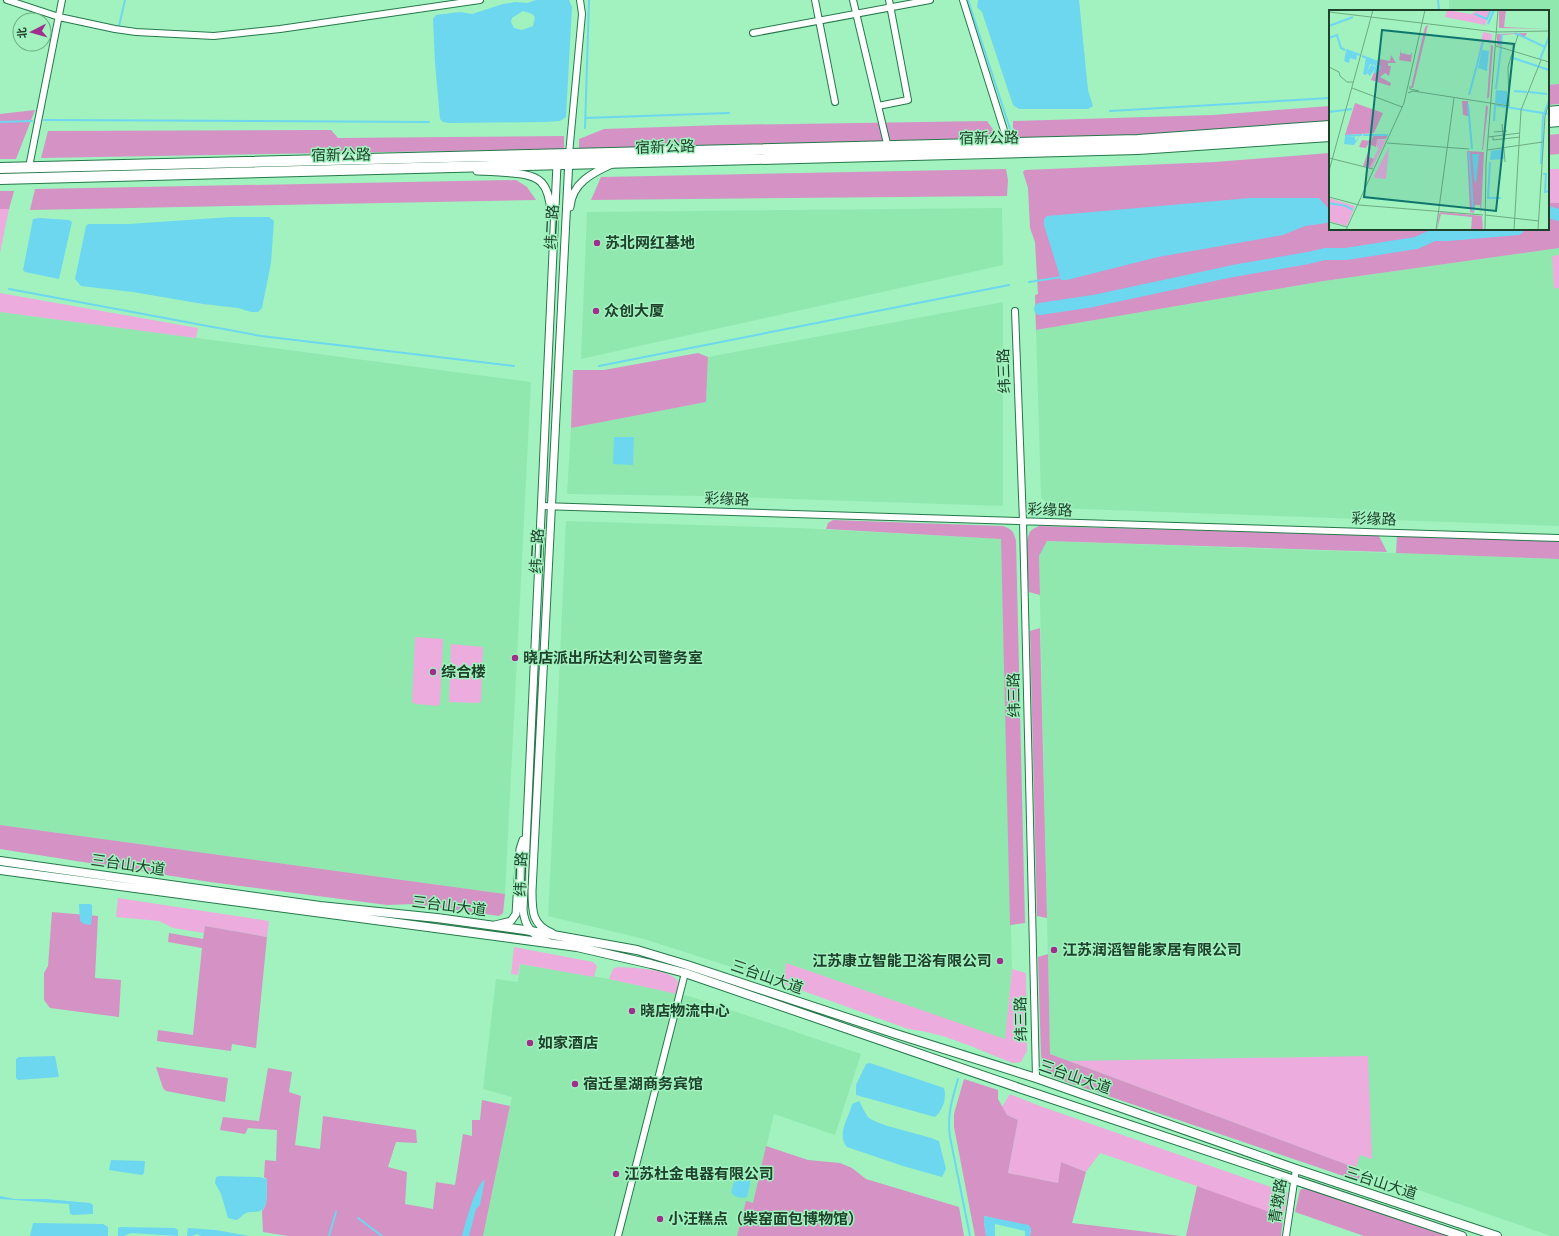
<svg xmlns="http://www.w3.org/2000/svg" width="1559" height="1236" font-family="Cabin,'Noto Sans SC',sans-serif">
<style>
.built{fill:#90e8af}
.green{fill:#edacde}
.forest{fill:#d492c5}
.water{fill:#6dd7ef;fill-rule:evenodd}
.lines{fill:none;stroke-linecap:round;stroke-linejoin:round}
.stream{stroke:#6dd7ef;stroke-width:2}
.river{stroke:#6dd7ef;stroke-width:12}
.minor-casing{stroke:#25784a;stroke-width:8}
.tertiary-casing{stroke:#25784a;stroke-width:9}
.secondary-casing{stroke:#25784a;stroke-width:10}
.trunk-casing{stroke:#25784a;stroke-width:12}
.minor{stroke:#fff;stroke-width:6}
.tertiary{stroke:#fff;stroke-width:7}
.secondary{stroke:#fff;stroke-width:8}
.trunk{stroke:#fff;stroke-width:10}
.poi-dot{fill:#9f2f8d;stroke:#a1f2be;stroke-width:1.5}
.labels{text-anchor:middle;stroke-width:3;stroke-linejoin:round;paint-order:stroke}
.street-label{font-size:15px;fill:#1f412c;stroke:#a1f2be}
.poi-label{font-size:15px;font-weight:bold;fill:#1f412c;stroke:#a1f2be;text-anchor:start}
.inset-river{fill:none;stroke:#6dd7ef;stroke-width:2}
.inset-road{fill:none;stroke:#6dab84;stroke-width:1}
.view{fill:#0f766e;fill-opacity:0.15;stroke:#0f766e;stroke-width:2}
.inset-edge{fill:none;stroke:#1f412c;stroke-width:2}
</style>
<rect width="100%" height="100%" fill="#a1f2be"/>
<!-- built -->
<path class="built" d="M1449 0H1559V84L1548 85V11H1449Z
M1002 208 1003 265 581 359 587 212Z
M1559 248V526L1051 508 1041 497 1036 330 1324 281Z
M1003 302V506L705 496 567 494 571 428 706 402 708 357Z
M0 312 531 382 505 894 0 825Z
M566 521 799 528 1001 539 1012 969 1005 1040 786 963 784 984 644 939 548 916 551 860Z
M1046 541 1559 559V1236H1551L1372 1174 1050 1054 1039 556Z
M520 964 609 979 689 996 861 1054 835 1135 774 1114 753 1204 746 1202 737 1236H483L512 1097 483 1089 496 979 518 982Z"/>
<!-- green -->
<path class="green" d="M1548 169H1559V203H1548Z
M0 209H9L0 253Z
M1559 255V288L1554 289 1552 256Z
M0 293 198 328 196 338 0 312Z
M415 637 443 639 440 704 438 706 416 704 412 702Z
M451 644 483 647 481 702 477 703 449 702Z
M118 898 269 921 267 937 205 926 204 933 173 928 159 921 116 917Z
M514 947 593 962 597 966 594 977 520 964 518 975 511 974Z
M786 963 1005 1039 1012 969 1026 973 1027 1051 1021 1062 1013 1063C979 1050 945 1033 908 1029L784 984Z
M617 967C632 968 668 968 678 981L677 994 609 979 613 969Z
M1368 1056 1372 1159 1360 1155 1356 1168 1069 1061Z
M1010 1094 1040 1106 1288 1193 1283 1218 1197 1186 1100 1153 1086 1172 1061 1162 1058 1183 1008 1173 1018 1120 1007 1115 1002 1107Z"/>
<!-- forest -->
<path class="forest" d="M1559 84V104L1548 105V85Z
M1330 106V122L1137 136 1018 139 1013 136V121L1213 115Z
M35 110 16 159H0V114Z
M987 121 1000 139 579 149V139L604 129 721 125Z
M331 130 338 138 564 136V149L41 158 48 131Z
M1559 134V154L1548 155V135Z
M1330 153V229H1548V203H1559V248L1324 281 1036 330 1035 295 1038 294 1035 242 1030 228 1028 188 1023 172 1025 170 1215 162Z
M1006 169 1008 180 1007 196 591 200 601 177Z
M516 180 527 187 536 200 30 210 35 189Z
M0 191H14L9 209H0Z
M698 353 708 357 706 402 571 428 573 370H604Z
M833 520 1003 526C1012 529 1014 532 1016 541L1025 923 1010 925 1001 539 826 529 828 523Z
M1039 526 1379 536 1387 552 1047 541 1039 556 1040 595 1029 592C1028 578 1024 546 1029 534 1031 529 1035 528 1039 526Z
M1397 536 1559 541V559L1396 553Z
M1040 628 1047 918 1037 916 1030 631Z
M0 825 505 894 503 913 499 916 414 904 387 905 210 882 0 849Z
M52 912 98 916 95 978 121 980 119 1017 50 1008 44 1000V973L48 966Z
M205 926 267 937 256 1048 232 1044 231 1051 157 1041 158 1030 193 1035 202 948 168 942 169 933 203 939Z
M1048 954 1050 1054 1356 1168 1355 1174 1360 1176 1358 1181 1052 1077 1042 1063 1041 1054 1038 957Z
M156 1067 228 1078 225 1102 166 1091 163 1088Z
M268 1068 292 1072 289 1092 301 1096 295 1145 320 1149 323 1116 416 1130 417 1143 396 1142 388 1167 407 1172 405 1204 433 1209 436 1182 455 1185 463 1134 472 1136V1120H480L482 1100 510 1106 483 1236H288L263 1232 262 1211C269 1204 266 1188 267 1179L264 1177 265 1160 276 1161 277 1130 248 1128 245 1134 220 1130 223 1117 259 1121Z
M964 1079 998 1090V1099L1007 1115 1018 1120 1008 1173 1058 1183 1061 1162 1086 1172 1072 1223 1181 1236H1030L1031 1229 985 1216 984 1222 986 1236H975L954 1127V1114Z
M766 1146 808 1160 840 1163 852 1168 866 1179 959 1207 964 1236H737L746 1201 753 1203Z
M1197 1186 1280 1216 1283 1218 1281 1236H1186Z
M1305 1188 1450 1236H1364L1295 1212 1300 1190Z"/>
<!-- water -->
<path class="water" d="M536 0H569L572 7 566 117 560 121 546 122 449 123 443 122 440 119 435 63 433 19 436 15 460 12 472 14 503 4 516 2 527 3ZM523 11 532 14 535 17 533 26 522 30 514 28 511 22 512 18Z
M978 0H1079L1088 90 1093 106 1088 109H1019L1013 105 982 12 977 7Z
M1250 198H1319C1327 208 1335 209 1327 223L1305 226 1283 235 1158 257 1067 280H1061L1044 225V219L1047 216Z
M231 217H269L274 221 271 263 262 308 258 312H251L238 308 203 304 133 292 81 286 75 279 86 226 88 224H129Z
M39 218 69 220 72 222 59 279 25 272 23 270 33 219Z
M614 437H634L633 465 613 464Z
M79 904H90L92 905V915L91 925 84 924 80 921Z
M55 1056 59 1077 18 1080 16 1078V1059L19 1057Z
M870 1063 944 1088C947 1098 943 1110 935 1117L856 1095V1085L866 1064Z
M859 1101C862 1106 865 1113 868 1117 877 1126 924 1134 939 1141L946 1169 942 1177 903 1166 847 1147C836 1134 849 1118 852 1104Z
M111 1160 145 1161 144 1173 142 1175 109 1170Z
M737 1172H741L752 1176 747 1197C742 1199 733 1197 731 1192Z
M219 1176 259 1177 267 1179C266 1186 269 1206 262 1210 258 1213 251 1211 246 1213 242 1215 240 1219 236 1220L228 1218 221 1194 215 1183 216 1177Z
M485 1179 480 1205 476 1209 469 1236H462C466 1222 474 1188 485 1179Z
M0 1196 15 1199H46L90 1203 93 1205V1214H91L73 1215 70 1214 69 1204C46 1202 23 1201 0 1199Z
M984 1216 1029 1225 1031 1229 1030 1236H1025V1231L995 1224V1236H986L984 1222Z
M33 1223 103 1224 108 1227V1236H30Z
M120 1227 175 1228 178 1230V1236L131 1233 124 1236H118V1228Z
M188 1228 216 1230 249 1236H201L197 1234 192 1236H187Z"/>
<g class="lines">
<!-- stream -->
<path class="stream" d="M968 0 1010 129
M1438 0 1439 11
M119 26 125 0
M1110 111 1330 98
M585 118 729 113
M44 120 429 122
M0 122 32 121
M585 128 589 0
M1029 282 1062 277
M9 289 261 336 514 366
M599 366 1009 285
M958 1079C952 1100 947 1114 950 1137L970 1236
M358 1218 382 1236
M329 1236 336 1212"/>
<!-- river -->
<path class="river" d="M1548 212 1559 215
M1040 309 1093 301 1233 271 1308 258 1325 254H1346L1416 243 1434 235H1448L1518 229"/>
<defs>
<path id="minor" d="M7 0 59 17 115 29 136 32 214 36 280 29 480 0
M815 0 835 102
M853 0 888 148
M963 0 1008 143
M753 33 930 0
M878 106 908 100 889 0
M569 154 582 14 580 0
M29 167 62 0
M1015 311 1023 522 1036 1078
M541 506 1559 538
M618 1236 685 973
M1286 1236 1296 1169"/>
<path id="tertiary" d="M477 171C489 171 500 172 512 173 541 175 548 183 551 211
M570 207C572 183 592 173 612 164
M495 925 511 921 516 914 520 849 523 840
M552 933C532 925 532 911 532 891L569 159
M548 942C532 935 525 927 523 910L557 164"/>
<path id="secondary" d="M0 861 320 906 437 918 525 930 637 950 687 965 896 1034 1036 1078 1296 1169 1497 1236
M0 870 577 947 651 964 685 973 1025 1090 1462 1236"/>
<path id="trunk" d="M1548 112 1559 111
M1548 122 1559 121
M0 168 1138 140 1330 126
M0 179 1138 149 1330 136"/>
</defs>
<!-- minor casing -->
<use href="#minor" class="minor-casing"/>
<!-- tertiary casing -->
<use href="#tertiary" class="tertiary-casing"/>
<!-- secondary casing -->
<use href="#secondary" class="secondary-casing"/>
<!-- trunk casing -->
<use href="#trunk" class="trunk-casing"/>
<!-- minor -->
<use href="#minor" class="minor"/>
<!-- tertiary -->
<use href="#tertiary" class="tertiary"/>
<!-- secondary -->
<use href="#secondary" class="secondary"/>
<!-- trunk -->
<use href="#trunk" class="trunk"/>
</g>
<!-- markers -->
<g class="poi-dot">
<circle cx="597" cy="243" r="4"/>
<circle cx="596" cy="311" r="4"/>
<circle cx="515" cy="658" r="4"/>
<circle cx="433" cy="672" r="4"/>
<circle cx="1054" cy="950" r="4"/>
<circle cx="1000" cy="961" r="4"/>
<circle cx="632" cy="1011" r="4"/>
<circle cx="530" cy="1043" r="4"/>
<circle cx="575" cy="1084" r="4"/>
<circle cx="616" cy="1174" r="4"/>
<circle cx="660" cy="1219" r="4"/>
</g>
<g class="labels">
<!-- street labels -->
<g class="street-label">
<text transform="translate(989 138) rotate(-1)" y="5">宿新公路</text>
<text transform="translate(665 147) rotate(-2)" y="5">宿新公路</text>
<text transform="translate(341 155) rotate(-1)" y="5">宿新公路</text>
<text transform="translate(552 227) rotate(-87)" y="5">纬二路</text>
<text transform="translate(1004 371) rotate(-92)" y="5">纬三路</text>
<text transform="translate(727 499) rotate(2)" y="5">彩缘路</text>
<text transform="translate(1050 510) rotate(2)" y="5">彩缘路</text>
<text transform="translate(1374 519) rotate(2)" y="5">彩缘路</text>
<text transform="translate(537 551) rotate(-87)" y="5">纬二路</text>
<text transform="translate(1014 695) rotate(-91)" y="5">纬三路</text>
<text transform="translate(128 865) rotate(8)" y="5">三台山大道</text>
<text transform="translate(521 874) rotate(-88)" y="5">纬二路</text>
<text transform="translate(449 906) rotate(7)" y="5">三台山大道</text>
<text transform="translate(767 977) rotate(19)" y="5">三台山大道</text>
<text transform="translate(1021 1019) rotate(-91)" y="5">纬三路</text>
<text transform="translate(1075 1077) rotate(19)" y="5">三台山大道</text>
<text transform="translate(1381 1183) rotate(18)" y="5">三台山大道</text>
<text transform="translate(1278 1201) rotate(-81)" y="5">青墩路</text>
</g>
<!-- poi labels -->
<g class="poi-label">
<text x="605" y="248">苏北网红基地</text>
<text x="604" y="316">众创大厦</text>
<text x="523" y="663">晓店派出所达利公司警务室</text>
<text x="441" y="677">综合楼</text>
<text x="1062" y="955">江苏润滔智能家居有限公司</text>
<text x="992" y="966" text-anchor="end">江苏康立智能卫浴有限公司</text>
<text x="640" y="1016">晓店物流中心</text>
<text x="538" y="1048">如家酒店</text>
<text x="583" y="1089">宿迁星湖商务宾馆</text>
<text x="624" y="1179">江苏杜金电器有限公司</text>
<text x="668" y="1224">小汪糕点（柴窑面包博物馆）</text>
</g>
</g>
<!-- overview -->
<g transform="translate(1329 10)">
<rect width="220" height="220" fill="#a1f2be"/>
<path d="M118 0 142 4 149 0H161L156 15 116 7ZM154 22 163 24 162 33 154 31 148 52ZM48 129 57 130 43 158H40L49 139 47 134ZM60 137 57 169 46 168 45 166ZM0 188 26 196 18 216 0 211Z" fill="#edacde"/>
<path d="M170 0H177L175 17 220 19 170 18ZM99 15 84 78H82L96 17ZM198 23 195 28 185 24 173 25V37L168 34V24ZM162 35 164 36 160 87 158 89ZM72 39V43L81 45 83 42 82 52 70 50ZM62 45 67 53H59V56H62L60 66 56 63 51 67 62 73 61 76 42 70 50 49 61 51ZM133 91H139V106L134 105ZM26 93 54 103 45 123 16 125ZM157 95 159 97 154 140H153ZM54 124 59 125 57 129H48L47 137 42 135 40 147 45 149 40 158 34 156 41 136 40 132 37 138 30 137 33 130 42 131 44 126 38 125ZM138 141 155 142 152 204 151 195H146L145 203 141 202ZM112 202 153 206 154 220H142L143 207 112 204 108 220 110 204Z" fill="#d492c5"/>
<path d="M153 40 160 41 158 61 149 58ZM17 41 28 45 27 50 21 48 20 53 15 51ZM37 48 48 52 47 56 41 54 38 62 42 55 47 57 41 66 38 63 37 65 34 64ZM167 80 178 81V95L166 93ZM31 126 25 135 15 134 16 127H26V131ZM174 139 175 149 161 150 162 141ZM143 144H150L147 174 145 169Z" fill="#6dd7ef"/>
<path class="inset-river" d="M146 4 158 9 162 0M159 14 165 0M0 16 24 7M186 23 216 37M0 28 8 25 12 38 16 40M172 36 173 24M17 40 31 45M33 46 49 52M181 47 220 60M211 49 220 27M51 59 46 62 48 56 52 57M167 79 172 38M185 81 198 82M200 82 218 84M140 85 154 32M139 94 143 139M165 95 220 104M0 102 23 99M165 111 166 96M34 125H59M16 126 33 125M140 142 144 201M161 152 159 188H172M212 154 214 106 220 91M214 164H217L216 182 220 181M0 193 17 196 24 200"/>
<path class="inset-road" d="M0 2 167 22 220 21M167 36 220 52M0 57 10 62 11 66 18 72H24M81 76V79L90 81M23 78 73 97M79 83 84 81 180 96 179 57 189 25M173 114 176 152M165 122 178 121M159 127 191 123M164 127V130L191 127M58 133 140 139M158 140 214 132M0 148 44 159M0 161 44 0M0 187 30 195 154 205M156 205 210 211M0 212 18 217M17 220 75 93 96 0M107 220 125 88M156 220 157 154 169 0M185 220 192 100 212 50M209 220 216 106 220 93"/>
<path class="view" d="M53 20 185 34 167 201 35 187Z"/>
<rect width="220" height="220" class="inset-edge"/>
</g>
<!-- north arrow -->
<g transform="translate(32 32) rotate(264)"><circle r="19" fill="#a1f2be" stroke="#6dab84"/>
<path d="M0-3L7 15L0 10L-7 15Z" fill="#9f2f8d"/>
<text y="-6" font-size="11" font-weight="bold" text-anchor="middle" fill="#1f412c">北</text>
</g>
</svg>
